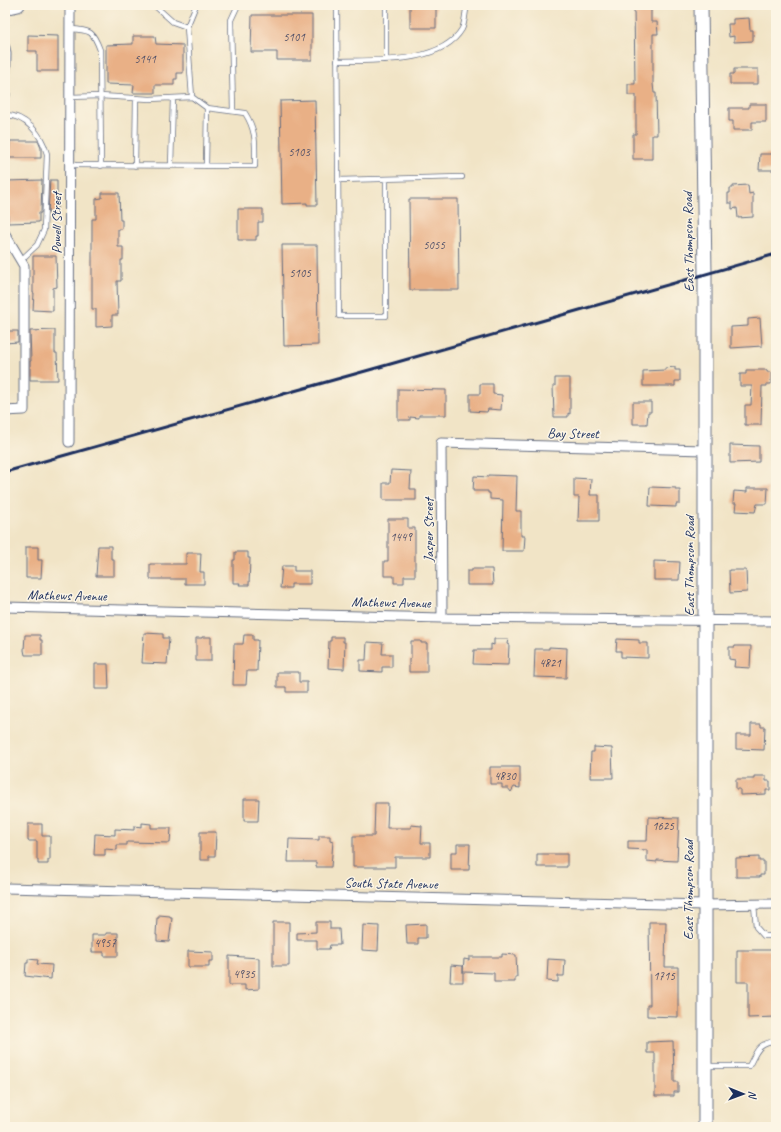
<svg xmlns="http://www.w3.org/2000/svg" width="781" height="1132" font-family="Caveat,sans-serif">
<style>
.building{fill:#e9b086}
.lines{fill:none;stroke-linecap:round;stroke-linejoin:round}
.lane-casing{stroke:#666e82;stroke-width:6}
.street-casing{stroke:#666e82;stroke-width:11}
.secondary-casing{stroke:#666e82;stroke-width:15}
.lane{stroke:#fff;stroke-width:4.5}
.street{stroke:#fff;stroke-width:9}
.secondary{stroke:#fff;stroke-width:13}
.rail{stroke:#1b2f5e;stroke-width:3}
.labels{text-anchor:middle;stroke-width:3;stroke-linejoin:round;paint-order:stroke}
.number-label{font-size:12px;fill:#4e4f68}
.street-label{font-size:14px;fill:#1b2f5e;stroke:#fcf5e5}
</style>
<rect width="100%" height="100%" fill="#fcf5e5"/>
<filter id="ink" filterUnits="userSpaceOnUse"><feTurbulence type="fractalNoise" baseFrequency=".025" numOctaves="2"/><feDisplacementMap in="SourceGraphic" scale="8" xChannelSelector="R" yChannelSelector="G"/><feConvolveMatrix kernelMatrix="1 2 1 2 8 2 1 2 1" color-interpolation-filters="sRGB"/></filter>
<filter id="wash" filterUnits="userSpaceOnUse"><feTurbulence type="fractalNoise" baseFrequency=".012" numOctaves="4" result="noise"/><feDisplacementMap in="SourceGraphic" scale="16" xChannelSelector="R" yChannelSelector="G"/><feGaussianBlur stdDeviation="0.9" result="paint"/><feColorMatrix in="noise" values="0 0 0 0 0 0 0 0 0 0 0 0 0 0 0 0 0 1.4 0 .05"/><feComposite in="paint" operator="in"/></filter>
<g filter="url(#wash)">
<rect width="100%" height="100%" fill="#f1e4c6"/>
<g id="blocks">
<!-- building -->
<path class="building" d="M410 5H436V28H410Z
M634 5H651V22H657L658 34H653V84L654 93H656L657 135H652V159H633V134H636V95H628V84H635Z
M252 15H312V60H277V52H251Z
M749 18 750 30H753V41L734 42V36L729 37 728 24H733V19Z
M28 35 58 36V71H37V51H28Z
M133 36H155L156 44 183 45V73H177V79H174V85H155V93H133L134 85 106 84V45L133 44Z
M734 69H758V84H730V74H734Z
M315 100 317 205H307V203L282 204 280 101Z
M749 104H766V122H752V130H733V121H729V108H749Z
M10 141H38L41 148V158H9Z
M760 154H776V170H759Z
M42 180 41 213H39V222L8 223 7 181Z
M50 180H57V213H48Z
M748 185 749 194 753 193V217L738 218 737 208 732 209V203H728V193H730V188H733V186Z
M102 193H119L120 220H122V229H118V247H123V260H121V281H117L118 315H112V326L96 327V309H92V219H96V199L102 198Z
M409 199H458L459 290H410Z
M238 209H263V222H258V236H256V240H238Z
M282 245H317L318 345 284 346Z
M33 256H56L57 287 53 288V311L33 310 34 293H33Z
M760 318 762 346 731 348V327L748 326V319Z
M55 330V353H57L58 380H30V361H31L30 331Z
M5 331H18V342L5 343Z
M675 367V370H680V381H675V386H643V371L665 370V368Z
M746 370H767V372H771V384H767V386H762L761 425H745V405H751L752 386H740V374H746Z
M555 378H570V414L568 413V417H554L553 386H555Z
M480 384H493V394L502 395 501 410 488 409 487 412 470 411V394H480Z
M398 389 446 390V415H419V418L410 417V420H398Z
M633 402H651V412H648L647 424H633Z
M730 445 759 446V462L730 463Z
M391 470 411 471 410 489H416V500H383V483H390Z
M488 475 517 476 516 511H521V536H525L524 551H502L503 500 490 499V493H488V491H473L474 476 488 477Z
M574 478 591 479 590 495H599V521H578L579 497H574Z
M650 487 676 488V490H680V504H676V507L649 506Z
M747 488H768L767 504H757L755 512 735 511 736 503H733L734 491 747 492Z
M388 519H408V528H415V576H404V583H394V576H384V561H388Z
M98 546H111V559H114V576H96Z
M26 547H38V560H42L41 578H26Z
M235 552H248V558H250L249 585H239L240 583H233V560H235Z
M186 553H201L200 572H204V584H185V579H150V564H186Z
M654 561 680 562 679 580H654Z
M282 566H294V571H310V584H291V588H280Z
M472 569H492L493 585H467V571H472Z
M729 570H746L747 592 730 593Z
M144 633 163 634V638H169L167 664 142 663Z
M25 635H40V640H42V655H25L24 650Z
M244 635H253V640H258L257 671H247L246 685H233L234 644H243Z
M202 637H211V661H196V638H202Z
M331 637H343V642H345L344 669 328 668 329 641H331Z
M494 639H508L507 644 509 645 508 665 473 664 474 650H491V644L494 645Z
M617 639 639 640V643H648V658L621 657V651H616Z
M411 641H421V643H427V672H409V659H411Z
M367 642 383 643 382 654H392V667H382V672L360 671V660H366Z
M735 646H751L750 668 734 667 735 660 729 659V647H735Z
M549 647 567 648 566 678 534 677 535 649H549Z
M95 664H108L109 689H95Z
M277 672H299V682H307V692H286V687H277Z
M751 724H761V727H765L764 750 736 749V735H751Z
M594 747 612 748 613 778H590L591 752H594Z
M490 767H520V788L514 787 511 792 508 788H502V784H490Z
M754 776H766V781H770V790H766V794L740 795V789H736V779H754Z
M244 799H259L258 821H244Z
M375 803H388L387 828H411V825L422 826 421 843H430V857H395V867H353V836H374Z
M648 817 679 818 677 861 657 860V862L647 861V850L628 849V841H647Z
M142 823 151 824V828H171L170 843 127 842V845H117V850L105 849V855H94L95 834 115 835V829L134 830V826L142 827Z
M28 824H42V836H50V860H48V864H38V860H37V841H28Z
M200 832H216L215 856H209V860H200Z
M319 836H330V840L333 841 331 867H316V862H288L289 839 319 840Z
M457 844H470L469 870H451V852H457Z
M537 854H567V867H537Z
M759 857V861H764V875H760V877H736V858Z
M159 915 170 916V918H172L169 942 157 941V935H156L157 918H159Z
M273 922H289V966H273Z
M316 922H330V929H339L340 945H330L329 949H317V940H297V933L316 932Z
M649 922H666L665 967H678V1017L647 1016V1005H650Z
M426 924V938H418V944H407L406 925Z
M363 925 379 926 378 951 362 950Z
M106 933H118V956H104V952H92V935H106Z
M737 950H776V1017L748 1018V982H737Z
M188 951 213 952V961H209V967H188Z
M502 954 516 955 517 977H515V982H494V973L463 972 464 959 469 960V957H502Z
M229 956 259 958V989L245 990V985H229Z
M28 959 38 960 37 964 52 965 51 979 25 976 26 963H28Z
M548 959 565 960 564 976H558V982L547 981Z
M451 965 463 966V982H450Z
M673 1041 674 1077V1082H678V1092H674V1096H655V1053H647V1042Z"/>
</g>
</g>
<g filter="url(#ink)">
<use href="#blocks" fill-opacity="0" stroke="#666e82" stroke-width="1"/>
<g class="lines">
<defs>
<path id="lane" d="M154 5 173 22 187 27
M337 5 339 316H386V179
M386 5V60
M70 29C91 30 93 31 100 50L101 166
M337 61C373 60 441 65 462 29 465 23 465 12 467 5
M70 97 100 96 150 99 192 97
M233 111 231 20 238 5
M5 115C26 115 42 135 47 154L44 230 37 245 21 260
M70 165 255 166C255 144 257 132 245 113L207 108 192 97 187 27 196 5
M135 166 136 98
M171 166 173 98
M206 166 207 108
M338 180 462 177
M754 905 756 927 764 936H776
M706 1066H749C757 1051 757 1044 776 1041"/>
<path id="street" d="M5 48 6 54 5 95
M5 234 24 266V410L5 411
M69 442 70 5
M5 607 442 618 776 621
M442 618 441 443 705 450
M5 888 704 905 776 904"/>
<path id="secondary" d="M701 5 705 274V1127
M5 8 18 5"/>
</defs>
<!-- lane casing -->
<use href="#lane" class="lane-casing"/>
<!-- street casing -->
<use href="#street" class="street-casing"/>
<!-- secondary casing -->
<use href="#secondary" class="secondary-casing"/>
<!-- lane -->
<use href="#lane" class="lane"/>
<!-- street -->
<use href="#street" class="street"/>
<!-- secondary -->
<use href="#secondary" class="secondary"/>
<!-- rail -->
<path class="rail" d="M5 472 387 365 776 254"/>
</g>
</g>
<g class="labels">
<!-- number labels -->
<g class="number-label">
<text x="294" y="41">5101</text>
<text x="145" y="63">5141</text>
<text x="299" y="156">5103</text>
<text x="434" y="249">5055</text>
<text x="300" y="277">5105</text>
<text x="401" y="541">1449</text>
<text x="550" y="667">4821</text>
<text x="505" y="780">4830</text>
<text x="663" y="830">1625</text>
<text x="105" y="947">4957</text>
<text x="244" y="978">4935</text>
<text x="664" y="980">1715</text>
</g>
<!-- street labels -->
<g class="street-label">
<text transform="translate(56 223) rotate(-90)" y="5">Powell Street</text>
<text transform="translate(688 242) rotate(-91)" y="5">East Thompson Road</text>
<text transform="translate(573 433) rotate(1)" y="5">Bay Street</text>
<text transform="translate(428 530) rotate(-90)" y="5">Jasper Street</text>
<text transform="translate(689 566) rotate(-90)" y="5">East Thompson Road</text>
<text transform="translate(67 595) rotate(1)" y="5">Mathews Avenue</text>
<text transform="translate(391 602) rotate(1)" y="5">Mathews Avenue</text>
<text transform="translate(391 883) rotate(1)" y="5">South State Avenue</text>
<text transform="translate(688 890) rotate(-90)" y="5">East Thompson Road</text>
</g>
</g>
<!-- margin -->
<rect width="781" height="1132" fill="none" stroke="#fcf5e5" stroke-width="20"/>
<!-- north arrow -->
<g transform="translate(743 1094) rotate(91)" stroke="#fcf5e5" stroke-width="3" paint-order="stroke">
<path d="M0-3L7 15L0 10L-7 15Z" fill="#1b2f5e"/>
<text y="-6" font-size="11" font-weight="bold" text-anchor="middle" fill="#1b2f5e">N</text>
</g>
</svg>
